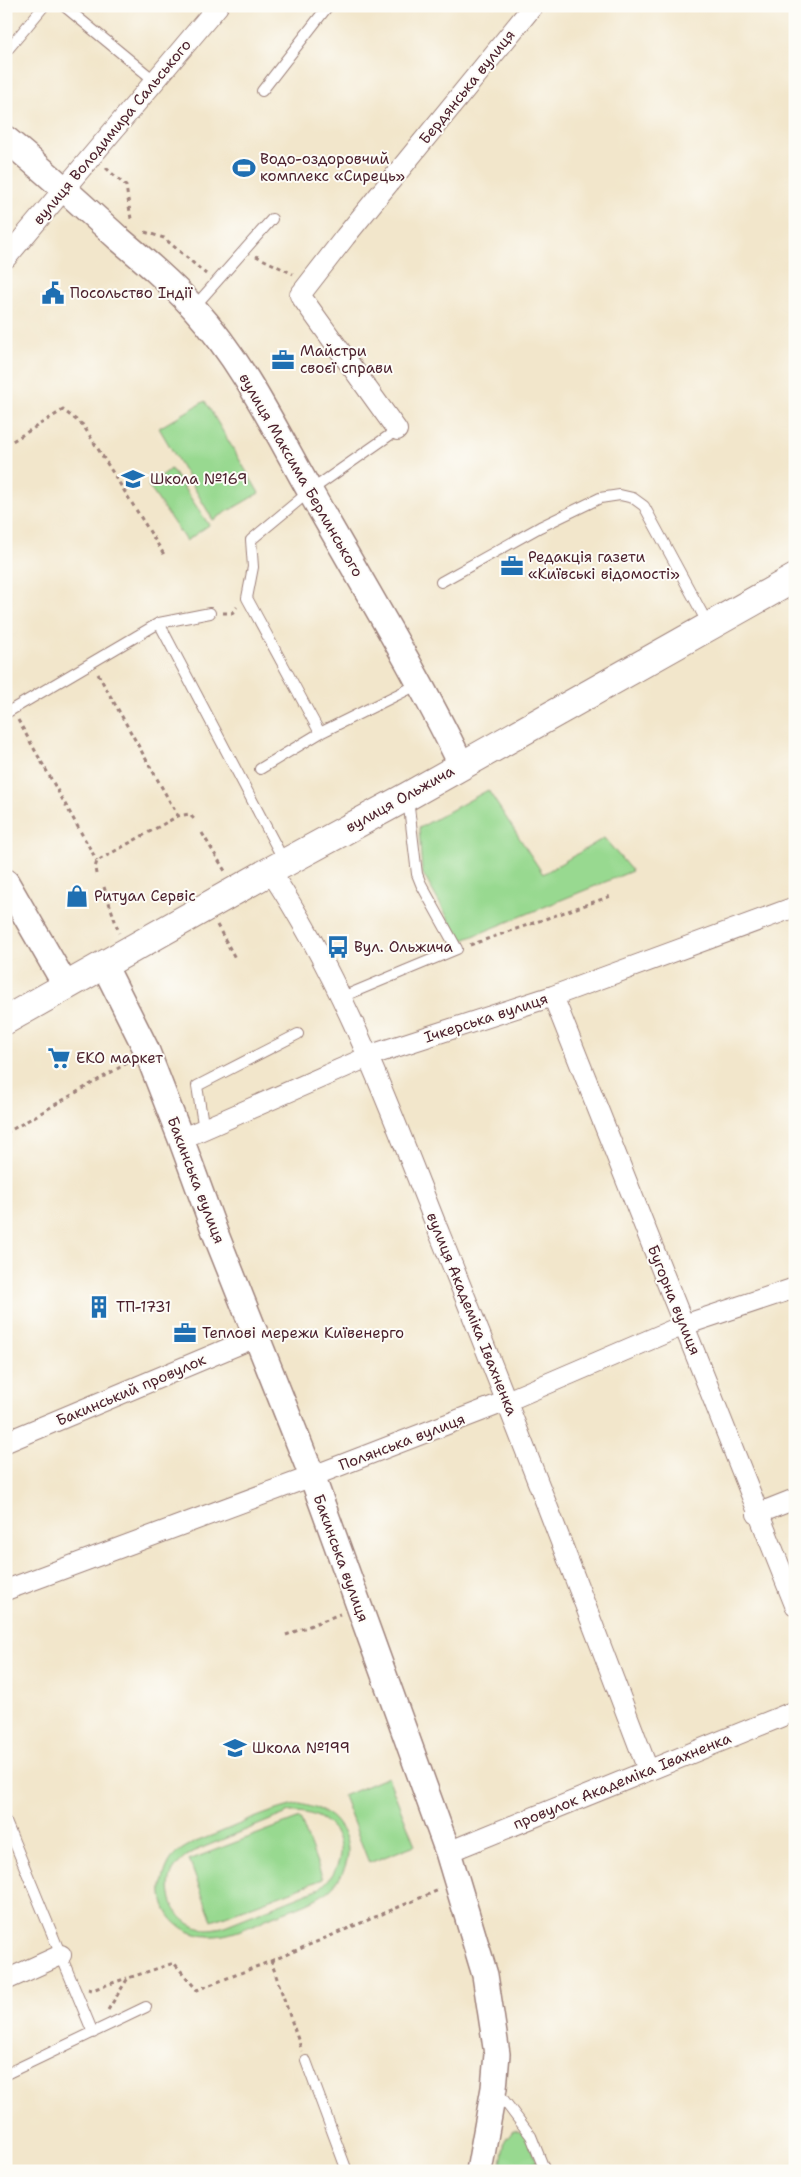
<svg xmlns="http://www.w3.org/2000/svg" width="801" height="2177" font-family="'Shantell Sans',sans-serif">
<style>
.green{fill:#98d990;stroke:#717c5e;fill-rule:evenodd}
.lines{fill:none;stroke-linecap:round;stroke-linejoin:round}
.service-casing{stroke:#9e827b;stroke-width:12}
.minor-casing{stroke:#9e827b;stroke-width:22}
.tertiary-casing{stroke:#9e827b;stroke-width:28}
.secondary-casing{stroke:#9e827b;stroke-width:30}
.path{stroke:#9e827b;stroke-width:3;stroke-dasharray:4 4;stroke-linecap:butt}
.service{stroke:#fff;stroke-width:10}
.minor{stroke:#fff;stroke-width:20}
.tertiary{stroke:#fff;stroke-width:25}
.secondary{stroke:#fff;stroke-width:28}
.labels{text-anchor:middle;stroke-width:4;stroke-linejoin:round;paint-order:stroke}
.street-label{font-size:15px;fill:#4a1f2b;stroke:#fdfcf7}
.poi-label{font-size:15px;fill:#4a1f2b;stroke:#fdfcf7;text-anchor:start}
</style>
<rect width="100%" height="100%" fill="#fdfcf7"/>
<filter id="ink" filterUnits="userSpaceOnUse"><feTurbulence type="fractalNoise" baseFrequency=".02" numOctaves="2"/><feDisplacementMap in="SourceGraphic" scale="10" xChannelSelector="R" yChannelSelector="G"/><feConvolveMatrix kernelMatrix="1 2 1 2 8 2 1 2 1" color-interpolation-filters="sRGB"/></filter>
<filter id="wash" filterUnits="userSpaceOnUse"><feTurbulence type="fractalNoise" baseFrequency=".0096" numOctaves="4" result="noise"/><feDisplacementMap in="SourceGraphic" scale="20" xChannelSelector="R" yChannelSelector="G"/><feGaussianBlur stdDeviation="1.12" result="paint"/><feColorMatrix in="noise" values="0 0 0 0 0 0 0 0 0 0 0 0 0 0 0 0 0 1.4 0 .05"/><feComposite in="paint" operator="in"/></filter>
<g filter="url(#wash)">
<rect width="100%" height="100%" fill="#f2e6cb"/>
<!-- green -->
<path class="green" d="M205 401 259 493 213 520 159 428Z
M171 469 209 525 186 541 148 485Z
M488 790 543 874 604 838 632 871 461 941 422 872 419 828Z
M388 1777 415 1845 369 1863 343 1796Z
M300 1804C322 1809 334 1814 344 1834 348 1841 349 1853 347 1860 338 1897 304 1904 273 1916 257 1923 240 1932 223 1935 188 1942 155 1917 163 1880 165 1870 169 1860 177 1853 189 1843 207 1838 221 1832 247 1821 273 1809 300 1804ZM290 1812C339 1810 358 1856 320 1888L222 1927C217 1928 211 1929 206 1929 179 1928 161 1895 173 1871 178 1863 184 1858 192 1852Z
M300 1818 323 1879 212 1921 189 1860Z
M513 2130C529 2130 532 2150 537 2162L501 2164 505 2140Z"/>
</g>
<g filter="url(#ink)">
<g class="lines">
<defs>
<path id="service" d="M64 6 155 81
M9 48 44 6
M262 91 328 6
M194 307 272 219
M441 582 540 527 600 498 620 495 633 498 644 506 709 626
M159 623 284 861
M6 713 159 623 210 613
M320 733 247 598 253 567 251 540 310 491 397 430
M260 769 320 733 419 684
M342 997 457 949 421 884 417 874 408 799
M204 1130 197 1086 298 1034
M6 1822 93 2033
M306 2061 347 2171
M6 2074 146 2007
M497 2091 531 2136 545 2171"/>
<path id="minor" d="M6 258 218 6
M397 430 300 295 345 237 533 6
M270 871C345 983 390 1110 440 1235 512 1412 580 1591 648 1770
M553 996 795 1605
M181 1139 377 1053 553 996 795 907
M6 1442 256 1337
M757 1514 795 1499
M6 1590 318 1474 507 1401 684 1325 795 1288
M448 1852 795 1711
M6 1980 61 1955"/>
<path id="tertiary" d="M6 139C45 171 81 204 118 238 144 260 170 282 193 307 243 362 275 429 311 493 362 583 416 671 461 764
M6 882 66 986
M104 965 146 1049 181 1139 216 1235 312 1476 448 1852 485 1975 497 2054 494 2088 479 2171"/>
<path id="secondary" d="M6 1020 270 871 408 796 795 578"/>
</defs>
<!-- service casing -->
<use href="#service" class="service-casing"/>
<!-- minor casing -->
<use href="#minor" class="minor-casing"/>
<!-- tertiary casing -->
<use href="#tertiary" class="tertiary-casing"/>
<!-- secondary casing -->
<use href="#secondary" class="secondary-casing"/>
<!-- path -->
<path class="path" d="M106 168 126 186 131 219
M145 232 164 238 206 274
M256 256 293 274
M6 445 63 410 83 425 165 556
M223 613H232L237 607
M98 674 178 816
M18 720 97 861
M202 833 225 871
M96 874 95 868 97 861 178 816 189 814 195 820
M104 887 119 933
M217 925 235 958
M470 945 611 896
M6 1133 129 1062
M286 1635 340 1614
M271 1961 439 1890
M88 1989 92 1990 127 1978
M108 2010 128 1978 174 1963 197 1990 271 1961 302 2051"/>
<!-- service -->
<use href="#service" class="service"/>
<!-- minor -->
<use href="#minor" class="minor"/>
<!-- tertiary -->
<use href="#tertiary" class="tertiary"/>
<!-- secondary -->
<use href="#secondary" class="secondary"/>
</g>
</g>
<!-- icons -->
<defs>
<symbol id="stadium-bare" viewBox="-9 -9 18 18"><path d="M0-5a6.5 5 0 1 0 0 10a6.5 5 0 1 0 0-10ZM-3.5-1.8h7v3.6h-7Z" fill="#1f6fb2" stroke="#fdfcf7" stroke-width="2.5" paint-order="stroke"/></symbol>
<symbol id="civic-bare" viewBox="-9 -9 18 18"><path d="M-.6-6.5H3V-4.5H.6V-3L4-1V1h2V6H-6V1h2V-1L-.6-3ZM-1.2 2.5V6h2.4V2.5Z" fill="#1f6fb2" stroke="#fdfcf7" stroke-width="2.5" paint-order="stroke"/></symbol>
<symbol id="office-bare" viewBox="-9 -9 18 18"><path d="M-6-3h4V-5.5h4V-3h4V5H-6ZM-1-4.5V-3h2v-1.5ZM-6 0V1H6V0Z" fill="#1f6fb2" stroke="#fdfcf7" stroke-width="2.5" paint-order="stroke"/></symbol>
<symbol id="school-bare" viewBox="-9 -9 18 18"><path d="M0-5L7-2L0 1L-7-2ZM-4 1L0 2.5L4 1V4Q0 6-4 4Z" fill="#1f6fb2" stroke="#fdfcf7" stroke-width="2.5" paint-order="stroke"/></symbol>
<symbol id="shop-bare" viewBox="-9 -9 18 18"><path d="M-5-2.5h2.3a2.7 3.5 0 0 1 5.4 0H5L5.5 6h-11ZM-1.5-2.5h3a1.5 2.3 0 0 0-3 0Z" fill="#1f6fb2" stroke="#fdfcf7" stroke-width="2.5" paint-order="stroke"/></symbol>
<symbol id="bus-bare" viewBox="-9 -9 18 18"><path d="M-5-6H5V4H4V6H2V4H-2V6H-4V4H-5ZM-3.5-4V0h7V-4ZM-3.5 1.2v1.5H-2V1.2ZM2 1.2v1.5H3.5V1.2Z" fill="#1f6fb2" stroke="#fdfcf7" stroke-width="2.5" paint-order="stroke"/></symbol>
<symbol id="supermarket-bare" viewBox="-9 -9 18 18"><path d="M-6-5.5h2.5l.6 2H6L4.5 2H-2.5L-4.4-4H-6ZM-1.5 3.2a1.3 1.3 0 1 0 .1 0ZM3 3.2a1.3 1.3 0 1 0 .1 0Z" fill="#1f6fb2" stroke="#fdfcf7" stroke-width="2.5" paint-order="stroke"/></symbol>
<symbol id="building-bare" viewBox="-9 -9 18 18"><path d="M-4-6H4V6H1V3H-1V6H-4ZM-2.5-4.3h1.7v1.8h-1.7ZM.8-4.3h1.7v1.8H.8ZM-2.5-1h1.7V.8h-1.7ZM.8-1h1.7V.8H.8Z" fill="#1f6fb2" stroke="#fdfcf7" stroke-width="2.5" paint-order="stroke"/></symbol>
</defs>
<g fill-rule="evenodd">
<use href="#stadium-bare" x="228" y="152" width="32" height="32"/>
<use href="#civic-bare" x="37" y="277" width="32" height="32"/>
<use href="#office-bare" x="267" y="344" width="32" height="32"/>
<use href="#school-bare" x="117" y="463" width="32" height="32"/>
<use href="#office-bare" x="496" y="550" width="32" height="32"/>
<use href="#shop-bare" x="61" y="880" width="32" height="32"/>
<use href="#bus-bare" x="322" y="931" width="32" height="32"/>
<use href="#supermarket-bare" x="43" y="1042" width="32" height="32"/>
<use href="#building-bare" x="83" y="1291" width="32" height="32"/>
<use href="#office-bare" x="169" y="1317" width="32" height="32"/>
<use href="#school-bare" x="219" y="1732" width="32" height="32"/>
</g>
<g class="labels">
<!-- street labels -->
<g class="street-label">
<text transform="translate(467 87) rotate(-51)" y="5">Бердянська вулиця</text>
<text transform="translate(112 132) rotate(-50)" y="5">вулиця Володимира Сальського</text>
<text transform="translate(301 475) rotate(60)" y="5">вулиця Максима Берлинського</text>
<text transform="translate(400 799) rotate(-29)" y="5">вулиця Ольжича</text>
<text transform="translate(486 1018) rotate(-18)" y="5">Ічкерська вулиця</text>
<text transform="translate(196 1180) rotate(69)" y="5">Бакинська вулиця</text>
<text transform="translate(674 1300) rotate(68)" y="5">Бугорна вулиця</text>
<text transform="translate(472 1314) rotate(68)" y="5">вулиця Академіка Івахненка</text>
<text transform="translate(131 1390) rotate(-23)" y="5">Бакинський провулок</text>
<text transform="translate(402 1442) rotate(-21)" y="5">Полянська вулиця</text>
<text transform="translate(341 1558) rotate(70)" y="5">Бакинська вулиця</text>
<text transform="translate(622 1781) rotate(-22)" y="5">провулок Академіка Івахненка</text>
</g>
<!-- poi labels -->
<g class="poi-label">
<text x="260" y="164">Водо-оздоровчий<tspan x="260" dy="17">комплекс «Сирець»</tspan></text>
<text x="70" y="298">Посольство Індії</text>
<text x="300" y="356">Майстри<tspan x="300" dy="17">своєї справи</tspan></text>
<text x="150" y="484">Школа №169</text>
<text x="528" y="562">Редакція газети<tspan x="528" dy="17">«Київські відомості»</tspan></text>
<text x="94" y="901">Ритуал Сервіс</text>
<text x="354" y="952">Вул. Ольжича</text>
<text x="76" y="1063">ЕКО маркет</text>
<text x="116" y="1312">ТП-1731</text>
<text x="202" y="1338">Теплові мережи Київенерго</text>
<text x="252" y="1753">Школа №199</text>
</g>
</g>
<!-- margin -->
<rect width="801" height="2177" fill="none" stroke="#fdfcf7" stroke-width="25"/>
</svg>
